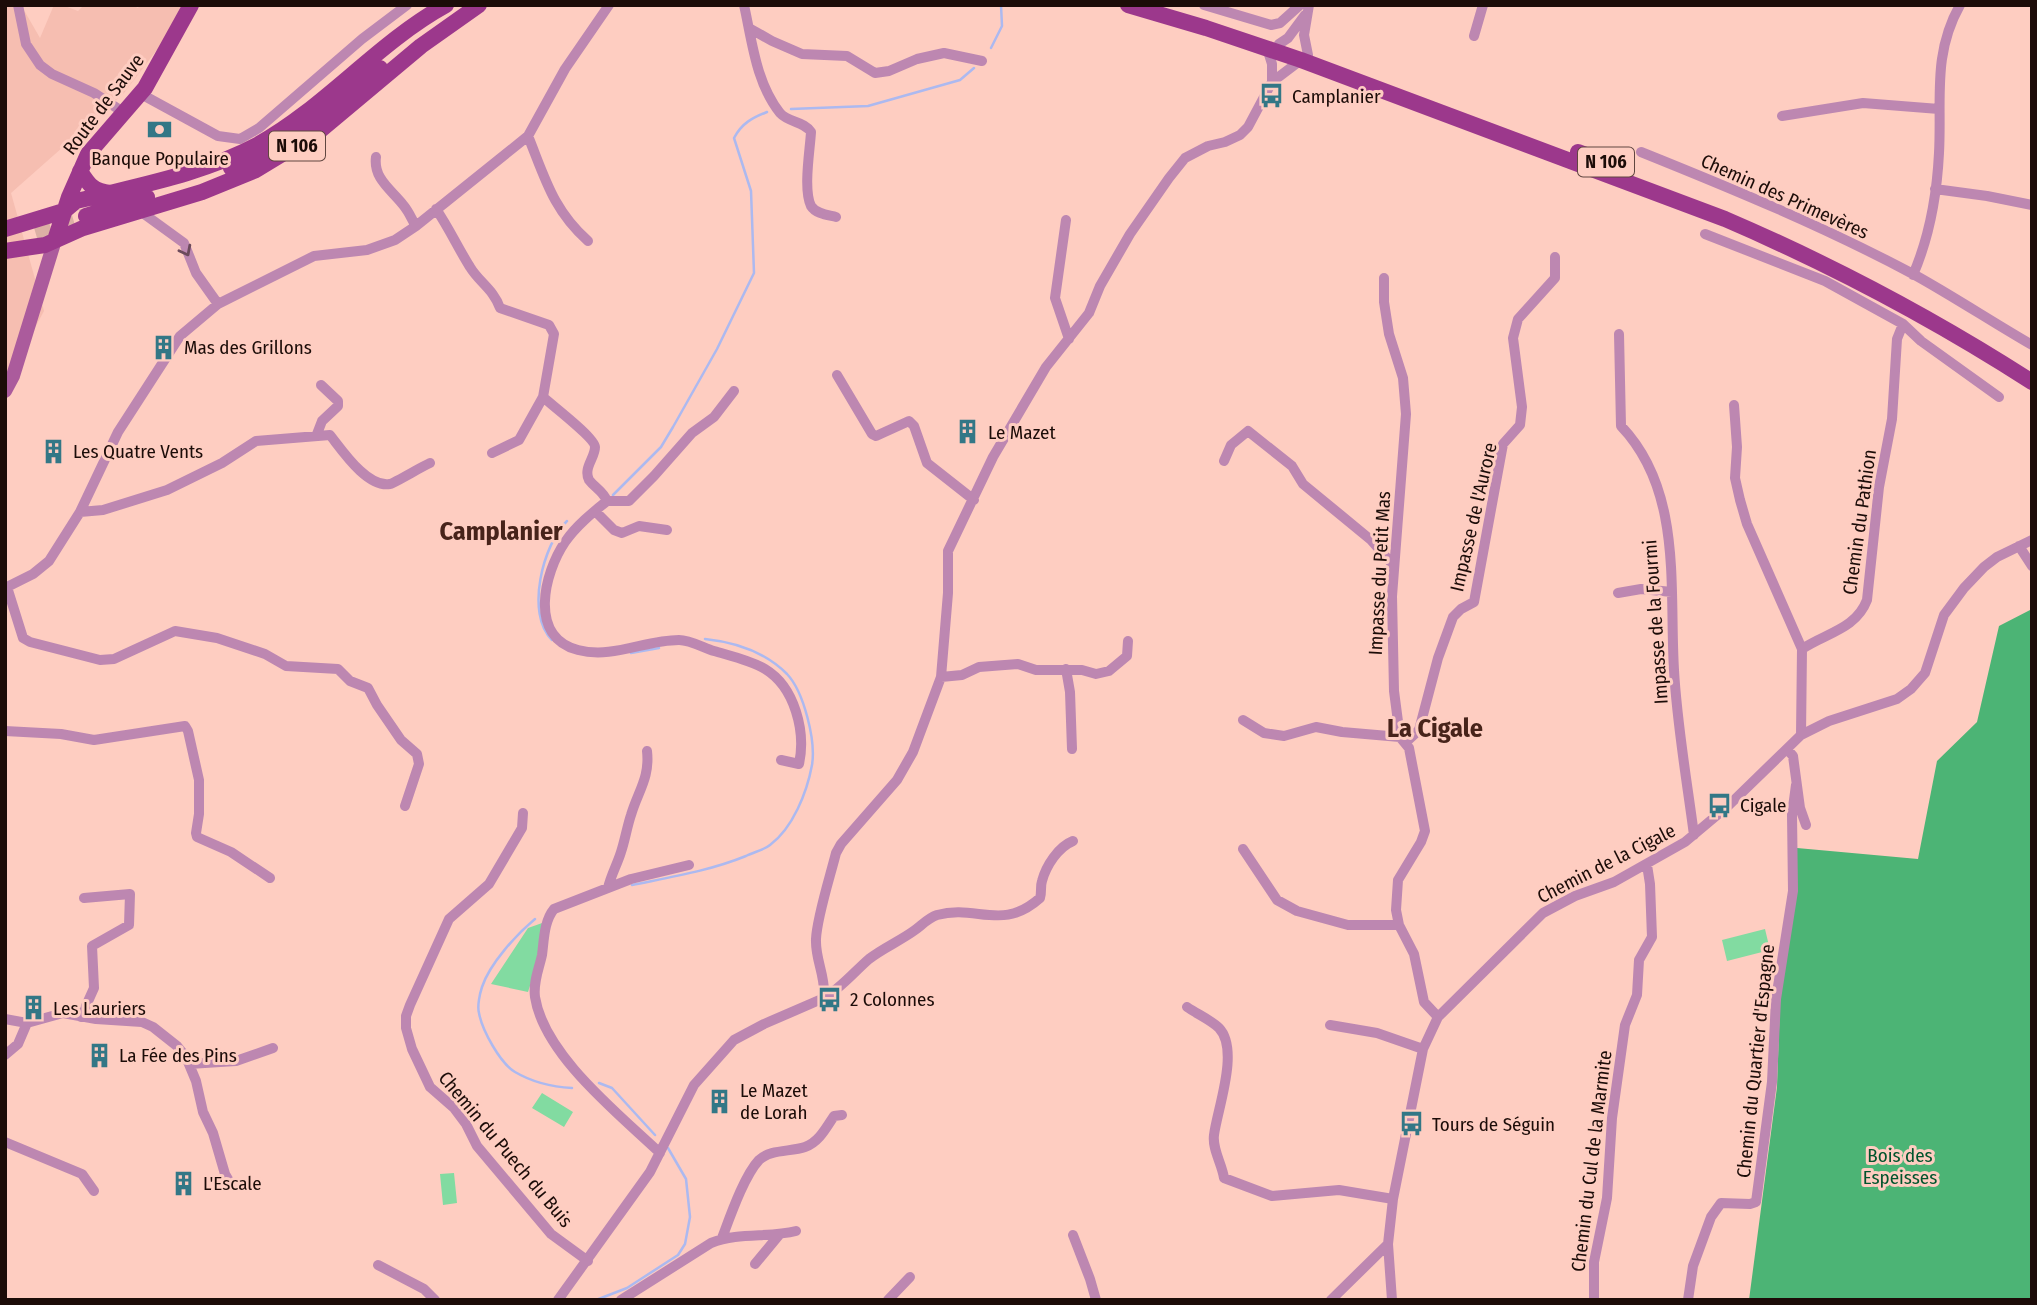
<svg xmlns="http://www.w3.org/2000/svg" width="2037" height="1305" font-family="'Fira Sans Condensed',sans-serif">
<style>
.built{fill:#f6beb1}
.green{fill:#82dba1}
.forest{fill:#4cb475}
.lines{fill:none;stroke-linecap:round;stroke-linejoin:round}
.stream{stroke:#acb9f0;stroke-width:2.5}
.primary-tunnel{stroke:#dcb0a5;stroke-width:16;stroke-dasharray:16 8;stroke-linecap:butt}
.street{stroke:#bd87b1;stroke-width:10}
.secondary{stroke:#ab5b9c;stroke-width:14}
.primary{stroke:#9c388c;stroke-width:16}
.oneway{stroke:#6c4a5c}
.labels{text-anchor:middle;stroke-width:6;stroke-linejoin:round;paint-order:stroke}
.shield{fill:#fecdc1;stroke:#604640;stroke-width:2}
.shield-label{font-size:18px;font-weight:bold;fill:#1c0c08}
.poi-label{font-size:19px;fill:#1c0c08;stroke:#fecdc1;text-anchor:start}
.street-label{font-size:19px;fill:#1c0c08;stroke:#fecdc1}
.park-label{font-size:19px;fill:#00542c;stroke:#fecdc1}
.district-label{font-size:26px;font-weight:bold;fill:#47231a;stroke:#fecdc1}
</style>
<rect width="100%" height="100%" fill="#fecdc1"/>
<!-- built -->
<path class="built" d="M5 5H14L25 12 40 38 54 5H62L78 11 84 5H132L138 8 140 5H191L124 93 11 193 44 311 5 383Z"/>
<!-- green -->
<path class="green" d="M545 922 538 961 528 992 491 984 528 928Z
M1765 929 1770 950 1727 961 1722 940Z
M542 1093 573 1112 564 1127 532 1108Z
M454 1173 457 1203 443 1205 440 1174Z"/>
<!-- forest -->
<path class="forest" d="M2032 609V1300H1749L1777 1087 1780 1003 1797 848 1918 859 1937 761 1977 722 1999 626Z"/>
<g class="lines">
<!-- stream -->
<path class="stream" d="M991 48 1002 26 1001 5
M791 109 868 106 960 80 974 68
M613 495 661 447 673 427 717 349 754 273 751 191 734 138C742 123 752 118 767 112
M552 640C525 614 543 544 567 521
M631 653 659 648
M632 885C671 877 709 871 746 856 754 852 764 850 770 845 793 828 807 792 812 765 816 741 804 692 787 674 765 652 734 642 705 639
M535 919C517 934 490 963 482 987 480 993 477 1006 479 1013 482 1030 500 1063 515 1072 532 1082 553 1087 572 1088
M599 1083 612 1088 655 1135
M596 1300 627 1288 678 1255 685 1244 690 1217 686 1179 668 1148"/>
<!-- primary-tunnel -->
<path class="primary-tunnel" d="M35 231 86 216"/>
<!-- street -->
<path class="street" d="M18 5 26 44 40 65 52 74 94 93 123 112
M744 5C752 41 756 83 780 113 789 123 804 121 811 132 810 150 803 190 811 206 816 214 828 215 836 217
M1204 5 1271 25 1280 23 1300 5
M749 28 772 41 802 54 847 56 875 73 889 71 917 59 944 53 982 61
M1474 36 1483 5
M1279 44 1288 38 1305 15
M1267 48 1272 64V82
M1308 55 1304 35 1309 5
M141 94 218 136 240 139 259 128 362 39 407 5
M1782 116 1863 103 1939 109
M528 136C545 178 553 210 588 241
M1641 152C1733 189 1825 227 1913 274 1953 296 1992 322 2032 345
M376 157C373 179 392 190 404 206 409 212 412 220 416 226
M1935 189 1987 196 2032 205
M436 209C449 228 458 248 470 267 479 282 494 290 500 308L549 325 554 334 543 397 519 440 492 453
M140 211 184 243 196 273 218 304
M1066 220 1055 298 1069 339
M1705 234 1825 281 1903 324 1921 341 1999 397
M1913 275C1929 238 1937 193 1939 153 1942 100 1932 55 1960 5
M1384 278V302L1389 334 1403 378 1406 414 1392 596 1394 691 1400 737 1409 748 1425 831 1421 842 1398 880 1396 910 1399 925 1414 954 1424 1002 1438 1017
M1619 334 1621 426C1683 491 1669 588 1674 670 1677 725 1687 781 1694 835
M837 375 872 434 876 436 909 421 914 426 927 463 974 500
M543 397C553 406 595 438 595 447 595 458 583 468 589 480 595 488 603 491 607 501 592 513 576 526 565 542 544 573 528 637 578 650 613 659 645 640 679 640 690 640 704 648 714 651 731 656 750 660 765 669 795 687 806 732 799 764L781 760
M1734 405 1737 447 1735 478 1740 500 1747 524 1802 649
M317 434 322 421 338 406V401L321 385
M1224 461 1231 445 1248 431 1292 466 1303 484 1371 540 1394 566
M607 501H629L654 476 692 433 714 417 734 391
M595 511 614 530 622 533 639 526 667 530
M80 512 103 510 167 490 222 463 256 441 330 435C342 450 367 488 390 484 396 482 421 467 430 463
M2019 546 2032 566
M7 587 23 638 30 642 100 660 114 659 175 631 217 638 265 654 286 666 338 669 350 681 368 688 377 705 401 740 417 754 419 764 405 806
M5 588 33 574 49 561 80 512 118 432 180 336 218 304 314 256 367 250 395 240 416 226 528 136 565 69 609 5
M1618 593 1641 589 1672 592
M1066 669 1070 692 1072 749
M941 677 962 675 979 667 1018 664 1036 670H1082L1096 674 1109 671 1127 656 1128 641
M1243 720 1264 733 1284 736 1316 727 1342 732 1400 737
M5 731 61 734 94 740 185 726 188 731 199 780V814L196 833 197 837 231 852 270 878
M1801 735 1802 649C1826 633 1856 629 1867 600L1879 487 1892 419 1897 339 1903 324
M1406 742 1419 730 1438 658 1453 617 1461 609 1474 602 1503 444 1520 425 1522 407 1513 338 1518 319 1555 278V257
M1787 749 1793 756 1800 808 1806 825
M523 813 522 828 489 884 449 919 410 1005 406 1016V1028L412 1049 430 1087 454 1108 466 1124 477 1146 551 1234 588 1261
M1243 849 1277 900 1297 911 1348 925H1399
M608 888C611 875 617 865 621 852 625 840 627 827 631 815 638 791 650 778 647 751
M824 998C841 988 854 972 869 959 883 948 900 941 915 930 922 925 928 918 937 915 977 904 1002 932 1040 898 1042 892 1040 887 1042 881 1046 866 1058 847 1073 841
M1187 1007C1197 1014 1211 1020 1219 1028 1240 1050 1217 1110 1214 1135 1212 1149 1222 1164 1224 1178L1272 1196 1339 1190 1393 1199
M81 1017 94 988 92 946 129 925 130 894 84 898
M5 1019 27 1023 63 1013 96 1019 142 1022 153 1027 177 1046 186 1057 196 1081 203 1112 213 1133 225 1174 232 1186
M1330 1025 1377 1033 1423 1049
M5 1055 18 1044 27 1023
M189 1064 236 1061 273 1048
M5 1142 82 1174 94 1191
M660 1153C619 1114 544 1055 535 997 533 982 539 969 542 955 544 940 544 921 554 909L631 879 689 865
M1073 1235 1090 1279 1096 1300
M722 1238C730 1217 744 1176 759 1160 770 1149 791 1152 805 1147 819 1142 826 1128 834 1116L842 1115
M755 1264 779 1235
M378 1265 424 1289 435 1300
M558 1300 650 1172 694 1085 734 1040 764 1024 824 998C826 976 815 960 816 939 817 917 830 877 836 853L841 844 897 780 913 752 941 677 948 593V551L993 457 1046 367 1089 313 1100 286 1130 234 1169 178 1185 158 1208 146 1225 142 1240 135 1248 127 1272 82 1301 60
M621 1300 711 1243C739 1232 768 1238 796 1231
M888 1300 910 1277
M1331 1300 1388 1244
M1392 1300 1388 1244 1393 1199 1423 1049 1438 1017 1543 913 1575 896 1614 882 1685 842 1728 806 1801 735 1829 721 1897 699 1911 689 1925 673 1944 615 1964 588 1984 567 1997 557 2032 540
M1594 1300V1262L1607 1198 1612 1118 1625 1025 1637 995 1639 960 1652 937 1650 884 1647 865
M1688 1300 1693 1266 1711 1217 1721 1203 1750 1204 1756 1202 1772 1082 1776 999 1793 891 1792 815 1796 785"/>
<!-- secondary -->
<path class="secondary" d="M5 391 13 376 55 240"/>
<!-- primary -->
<path class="primary" d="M1128 5 1206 28 1301 60 1725 219C1832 265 1934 319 2032 382
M1578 152 1626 170
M231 168C288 145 333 106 380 68
M80 171C89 185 93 191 110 193 160 181 212 169 257 145 326 107 377 43 446 5
M86 216 147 197
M5 229 64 211 76 201 108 194
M55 240 69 197 88 154 145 88 191 5
M5 251 45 245 83 228 202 192 256 170 317 133 421 46 479 5"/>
</g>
<!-- one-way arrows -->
<defs><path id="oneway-chevron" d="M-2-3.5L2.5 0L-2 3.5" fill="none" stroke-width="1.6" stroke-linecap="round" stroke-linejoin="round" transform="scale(1.75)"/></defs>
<use class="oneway" href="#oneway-chevron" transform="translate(186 251) rotate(63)"/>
<!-- icons -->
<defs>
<symbol id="bus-bare" viewBox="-9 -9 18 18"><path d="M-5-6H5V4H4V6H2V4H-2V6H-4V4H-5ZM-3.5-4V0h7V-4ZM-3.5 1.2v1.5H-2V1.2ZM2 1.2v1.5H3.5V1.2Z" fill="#337786" stroke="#fecdc1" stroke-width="2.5" paint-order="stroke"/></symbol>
<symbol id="bank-bare" viewBox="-9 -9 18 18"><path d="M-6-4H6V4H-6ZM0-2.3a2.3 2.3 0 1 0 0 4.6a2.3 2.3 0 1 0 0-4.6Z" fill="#337786" stroke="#fecdc1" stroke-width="2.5" paint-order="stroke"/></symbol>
<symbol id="building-bare" viewBox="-9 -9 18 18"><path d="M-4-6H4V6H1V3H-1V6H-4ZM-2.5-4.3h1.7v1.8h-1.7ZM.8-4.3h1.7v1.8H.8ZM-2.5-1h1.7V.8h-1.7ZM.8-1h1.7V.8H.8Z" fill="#337786" stroke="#fecdc1" stroke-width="2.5" paint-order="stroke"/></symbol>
</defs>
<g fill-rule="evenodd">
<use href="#bus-bare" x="1254" y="78" width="35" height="35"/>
<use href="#bank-bare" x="142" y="112" width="35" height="35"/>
<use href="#building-bare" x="146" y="330" width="35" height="35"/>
<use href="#building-bare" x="950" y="414" width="35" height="35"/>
<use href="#building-bare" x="36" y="434" width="35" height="35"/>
<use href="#bus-bare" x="1702" y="788" width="35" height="35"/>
<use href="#bus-bare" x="812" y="982" width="35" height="35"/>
<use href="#building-bare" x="16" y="990" width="35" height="35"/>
<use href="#building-bare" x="82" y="1038" width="35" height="35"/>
<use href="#building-bare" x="702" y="1084" width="35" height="35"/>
<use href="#bus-bare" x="1394" y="1106" width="35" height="35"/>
<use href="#building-bare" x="166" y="1166" width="35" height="35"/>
</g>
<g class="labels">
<!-- shield labels -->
<g class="shield">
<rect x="269" y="131.5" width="56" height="29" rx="5"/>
<rect x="1578" y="147.5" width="56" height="29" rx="5"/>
</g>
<g class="shield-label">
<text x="297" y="152">N 106</text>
<text x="1606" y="168">N 106</text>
</g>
<!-- poi labels -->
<g class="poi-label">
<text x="1292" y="103">Camplanier</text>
<text x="160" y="165" text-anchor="middle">Banque Populaire</text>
<text x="184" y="354">Mas des Grillons</text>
<text x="988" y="439">Le Mazet</text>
<text x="73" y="458">Les Quatre Vents</text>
<text x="1740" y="812">Cigale</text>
<text x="850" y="1006">2 Colonnes</text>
<text x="53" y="1015">Les Lauriers</text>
<text x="119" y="1062">La Fée des Pins</text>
<text x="740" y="1097">Le Mazet<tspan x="740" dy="22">de Lorah</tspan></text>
<text x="1432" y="1131">Tours de Séguin</text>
<text x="203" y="1190">L'Escale</text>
</g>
<!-- street labels -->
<g class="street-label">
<text transform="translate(103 104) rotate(-53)" y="7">Route de Sauve</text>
<text transform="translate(1785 196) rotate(24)" y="7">Chemin des Primevères</text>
<text transform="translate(1473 517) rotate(-77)" y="7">Impasse de l'Aurore</text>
<text transform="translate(1859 522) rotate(-82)" y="7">Chemin du Pathion</text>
<text transform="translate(1379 573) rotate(-87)" y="7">Impasse du Petit Mas</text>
<text transform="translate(1655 622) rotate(-94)" y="7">Impasse de la Fourmi</text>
<text transform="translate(1606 863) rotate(-27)" y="7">Chemin de la Cigale</text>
<text transform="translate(1755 1061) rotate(-84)" y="7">Chemin du Quartier d'Espagne</text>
<text transform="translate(506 1149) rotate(50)" y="7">Chemin du Puech du Buis</text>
<text transform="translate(1591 1161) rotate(-83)" y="7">Chemin du Cul de la Marmite</text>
</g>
<!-- park labels -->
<g class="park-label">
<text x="1900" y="1162">Bois des<tspan x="1900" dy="22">Espeisses</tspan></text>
</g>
<!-- district labels -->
<g class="district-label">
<text x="501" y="540">Camplanier</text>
<text x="1435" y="737">La Cigale</text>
</g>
</g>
<!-- border -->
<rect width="2037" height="1305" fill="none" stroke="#1c0c08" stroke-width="14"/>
</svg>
